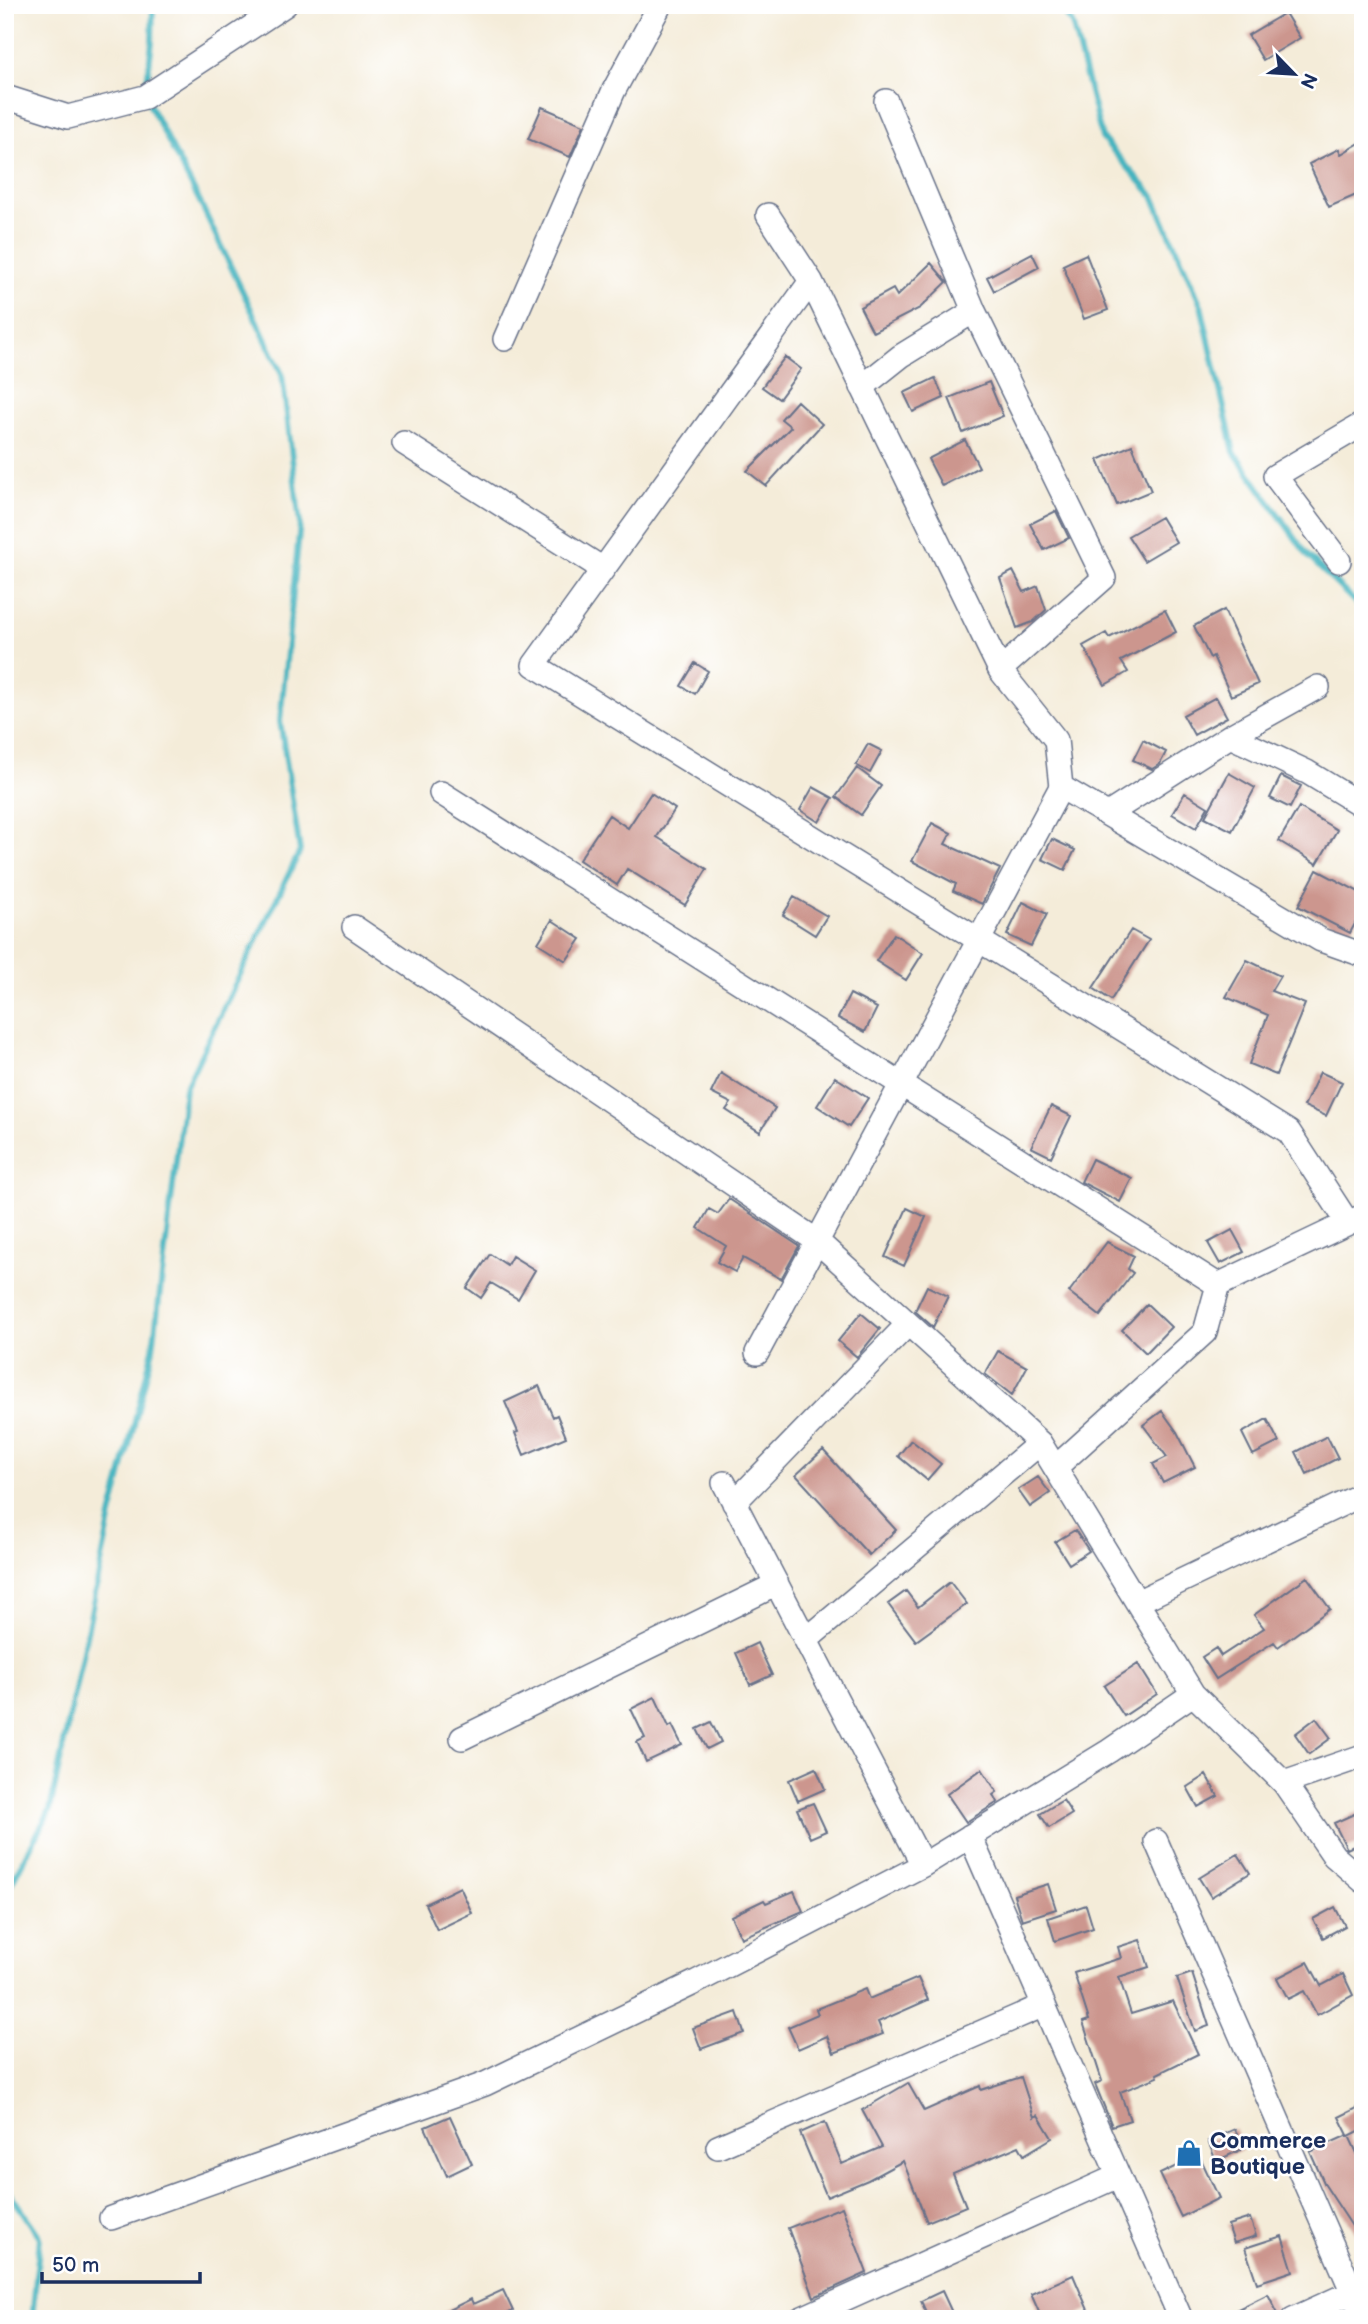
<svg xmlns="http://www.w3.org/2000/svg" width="1368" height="2324" font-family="'Balsamiq Sans',sans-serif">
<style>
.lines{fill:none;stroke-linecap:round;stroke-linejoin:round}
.stream{stroke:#45b4bf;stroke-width:6}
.building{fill:#cc968e}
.street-casing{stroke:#677189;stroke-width:26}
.street{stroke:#fff;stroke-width:23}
.labels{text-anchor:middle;stroke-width:5;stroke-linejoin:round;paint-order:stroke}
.poi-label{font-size:23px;font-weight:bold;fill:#1b2f5e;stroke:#fff;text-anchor:start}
</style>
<rect width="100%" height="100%" fill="#fff"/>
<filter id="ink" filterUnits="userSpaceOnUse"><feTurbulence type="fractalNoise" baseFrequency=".0143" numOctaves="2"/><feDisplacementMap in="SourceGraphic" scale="14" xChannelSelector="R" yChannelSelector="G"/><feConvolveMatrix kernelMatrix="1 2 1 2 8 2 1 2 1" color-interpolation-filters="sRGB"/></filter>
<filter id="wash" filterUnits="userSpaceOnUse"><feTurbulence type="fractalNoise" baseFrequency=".00686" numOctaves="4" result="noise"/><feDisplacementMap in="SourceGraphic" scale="28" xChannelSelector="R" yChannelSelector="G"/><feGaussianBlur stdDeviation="1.57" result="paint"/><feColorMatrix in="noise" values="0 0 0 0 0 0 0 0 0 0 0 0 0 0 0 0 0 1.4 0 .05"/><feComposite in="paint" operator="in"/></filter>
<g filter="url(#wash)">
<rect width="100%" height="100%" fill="#f4ecd9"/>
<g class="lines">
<!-- stream -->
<path class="stream" d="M1058 5 1072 23 1102 138 1153 196 1201 305 1234 452 1308 556 1363 610
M146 90 152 42 153 5
M5 1895 50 1810 111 1516 153 1349 185 1088 300 851 280 721 300 524 282 374 198 198 147 100
M5 2186 40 2237 32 2319"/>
</g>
<g id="blocks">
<!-- building -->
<path class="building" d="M1285 13 1300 38 1263 60 1248 35Z
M542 107 584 125 570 157 528 139Z
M1363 141V192L1329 207 1309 164 1339 149 1341 154Z
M1032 253 1039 267 994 291 987 277Z
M1086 254 1108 310 1084 319 1063 265Z
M931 263 947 282 920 308 873 332 860 307 893 289 897 296Z
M785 357 801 369 779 399 762 387Z
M935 378 944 398 913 412 904 393Z
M989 382 1003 416 963 433 949 398Z
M797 401 822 424 766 486 747 471 791 427 781 419Z
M965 440 979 467 942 486 928 459Z
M1132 445 1151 491 1117 505 1098 460Z
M1056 511 1069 538 1044 550 1030 524Z
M1161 517 1176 542 1144 561 1128 536Z
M1013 571 1024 592 1038 586 1046 610 1033 622 1017 628 1000 578Z
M1165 610 1176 632 1121 661 1128 672 1105 685 1083 646 1106 633 1109 638Z
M1224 610 1258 684 1231 696 1213 656 1210 658 1194 626Z
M695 663 708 671 695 694 681 686Z
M1216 697 1227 717 1194 735 1183 715Z
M1143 740 1166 752 1160 764 1152 769 1133 760Z
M868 744 882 751 870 773 856 765Z
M857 768 881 786 861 815 836 797Z
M1229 773 1255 788 1232 831 1205 817Z
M1281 776 1301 786 1290 808 1270 798Z
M813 787 833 798 819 822 800 810Z
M651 793 675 809 657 837 707 869 685 905 627 869 617 885 579 860 609 815 628 828Z
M1185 793 1208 807 1196 828 1172 814Z
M1299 807 1337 830 1317 864 1279 841Z
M932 823 951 833 945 844 1000 869 982 904 953 891 956 884 912 861Z
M1052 839 1075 850 1065 870 1042 859Z
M1317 870 1363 894V909L1350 933 1298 906Z
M794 897 827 916 815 935 783 915Z
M1023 902 1047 914 1031 946 1007 935Z
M552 920 581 939 566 961 538 943Z
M1131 930 1149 940 1111 1000 1093 988Z
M894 934 923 953 906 980 876 961Z
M1247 960 1280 976 1271 991 1305 1004 1276 1075 1249 1064 1268 1015 1226 997Z
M850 994 877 1008 865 1032 838 1018Z
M1320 1072 1342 1082 1326 1116 1304 1106Z
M721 1073 775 1108 760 1132 726 1110 731 1103 711 1093Z
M835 1077 868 1098 849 1127 817 1106Z
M1051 1106 1071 1116 1051 1157 1031 1147Z
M1092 1159 1132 1178 1120 1202 1081 1182Z
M729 1199 799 1246 781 1279 743 1258 735 1272 717 1262 726 1246 698 1228 709 1209 718 1214Z
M907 1208 926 1217 904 1266 885 1257Z
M1232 1230 1244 1252 1220 1264 1208 1243Z
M1107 1242 1134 1256 1128 1269 1133 1273 1100 1316 1069 1292Z
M490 1254 507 1265 512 1256 535 1270 518 1299 491 1283 481 1298 467 1288Z
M927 1286 948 1296 933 1327 915 1311Z
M1147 1304 1171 1327 1146 1353 1122 1330Z
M861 1313 880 1329 857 1357 838 1341Z
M998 1351 1027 1367 1012 1395 985 1374Z
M539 1386 553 1417 557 1415 566 1437 524 1455 515 1433 518 1432 505 1402Z
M1162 1411 1177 1432 1195 1467 1163 1483 1153 1464 1167 1457 1143 1425Z
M1267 1419 1279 1442 1253 1455 1242 1433Z
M1327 1436 1338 1458 1307 1474 1296 1452Z
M911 1440 941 1464 927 1480 898 1456Z
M823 1450 896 1530 869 1555 796 1475Z
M1038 1477 1050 1493 1030 1507 1018 1490Z
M1075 1530 1089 1551 1069 1564 1055 1542Z
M1307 1577 1330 1609 1278 1647 1274 1642 1216 1679 1202 1657 1216 1648 1221 1656 1264 1628 1254 1615Z
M950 1582 967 1604 916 1641 888 1604 906 1591 918 1607Z
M757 1643 772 1675 750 1685 736 1653Z
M1138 1664 1157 1694 1124 1716 1104 1686Z
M655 1697 669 1727 672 1725 682 1745 646 1762 637 1742 645 1738 631 1709Z
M1316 1718 1331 1738 1309 1754 1295 1734Z
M711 1722 721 1742 707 1749 697 1729Z
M816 1768 825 1789 798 1801 789 1780Z
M982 1769 997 1792 993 1795 998 1802 966 1822 947 1794Z
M1206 1775 1218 1796 1198 1807 1187 1787Z
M1063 1800 1072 1814 1049 1828 1040 1814Z
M813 1803 826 1831 810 1838 797 1809Z
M1363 1810V1842L1347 1849 1334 1823Z
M1238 1854 1250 1873 1211 1897 1199 1878Z
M1048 1884 1056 1909 1022 1920 1014 1895Z
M460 1887 472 1913 437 1930 425 1904Z
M794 1891 803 1911 741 1938 731 1916 764 1900 766 1903Z
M1086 1905 1093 1928 1055 1941 1048 1918Z
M1335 1907 1345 1926 1323 1938 1313 1919Z
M1140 1940 1149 1967 1119 1977 1131 2014 1173 2001 1198 2054 1157 2074 1158 2077 1120 2092 1130 2120 1112 2126 1095 2084 1102 2081 1083 2022 1089 2020 1074 1973 1121 1958 1118 1947Z
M1308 1962 1321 1986 1343 1974 1353 1995 1317 2015 1304 1991 1288 1999 1277 1978Z
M1192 1973 1209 2026 1195 2031 1177 1978Z
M918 1978 928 2000 878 2022 883 2034 834 2053 827 2036 798 2049 788 2027 818 2014 816 2009 865 1989 869 1999Z
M737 2012 744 2033 701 2049 693 2028Z
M1021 2077 1034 2117 1038 2115 1052 2138 1024 2155 1019 2146 953 2174 966 2206 927 2222 903 2161 868 2180 827 2197 800 2133 825 2122 842 2164 882 2147 862 2110 908 2083 924 2111 980 2086 981 2090Z
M1363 2105V2129L1349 2136 1363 2166V2243L1325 2185 1310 2152 1348 2135 1339 2117Z
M450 2116 472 2164 447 2176 425 2127Z
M1235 2129 1243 2149 1216 2161 1208 2141Z
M1199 2155 1219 2198 1181 2217 1160 2174Z
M842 2207 867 2273 814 2297 788 2228Z
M1250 2218 1256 2236 1234 2243 1228 2225Z
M1282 2236 1293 2271 1257 2283 1245 2248Z
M1073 2275 1088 2310 1069 2319H1042L1031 2294Z
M503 2290 513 2311 497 2319H430L471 2299 473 2304Z
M942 2291 955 2319H929L921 2301Z
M1268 2294 1277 2312 1264 2319H1218Z"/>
</g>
</g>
<g filter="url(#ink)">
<use href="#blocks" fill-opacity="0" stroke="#677189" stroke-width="2"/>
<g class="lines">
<defs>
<path id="street" d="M5 97 68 117 145 97 285 5
M886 101 974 311 1104 578 1000 670
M811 281 534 665 1289 1132 1348 1223
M505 339 614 90 660 5
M862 387 901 356 974 311
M404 443 603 569
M1339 561 1275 476 1363 424
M1230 736 1307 772 1363 806
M1061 787 1321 940 1363 955
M441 793 1218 1285
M1108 814 1230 736 1318 687
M354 927 817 1241 1040 1443 1193 1694 1284 1783 1334 1856 1363 1881
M757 1353 1061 787 1056 740 1000 670 811 281 768 215
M1055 1468 1205 1332 1218 1285 1363 1216
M724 1483 923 1865
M734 1503 908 1324
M1137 1602 1363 1494
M806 1640 1040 1443
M462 1738 777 1584
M1284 1783 1363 1756
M970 1836 1181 2319
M1156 1841 1363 2316
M718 2147 1044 2005
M111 2218 485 2084 694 1983 923 1865 1109 1751 1193 1694
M800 2319 1118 2176
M1293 2319 1363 2287"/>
</defs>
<!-- street casing -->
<use href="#street" class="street-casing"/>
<!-- street -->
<use href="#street" class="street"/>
</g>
</g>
<!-- icons -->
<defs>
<symbol id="shop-bare" viewBox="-9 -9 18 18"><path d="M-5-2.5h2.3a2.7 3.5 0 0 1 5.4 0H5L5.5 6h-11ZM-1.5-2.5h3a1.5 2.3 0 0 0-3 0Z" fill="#1f6fb2" stroke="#fff" stroke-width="2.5" paint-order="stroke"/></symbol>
</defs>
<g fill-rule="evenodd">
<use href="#shop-bare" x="1170" y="2134" width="38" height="38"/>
</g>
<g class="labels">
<!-- poi labels -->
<g class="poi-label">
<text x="1210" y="2148">Commerce<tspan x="1210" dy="26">Boutique</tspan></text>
</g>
</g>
<!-- margin -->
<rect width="1368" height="2324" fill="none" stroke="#fff" stroke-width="28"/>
<!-- north arrow -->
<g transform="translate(1294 74) rotate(115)" stroke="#ffffff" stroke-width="5" paint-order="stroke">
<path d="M0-5L12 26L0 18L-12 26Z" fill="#1b2f5e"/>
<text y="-10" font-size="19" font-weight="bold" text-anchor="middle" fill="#1b2f5e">N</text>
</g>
<!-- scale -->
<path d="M42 2272v10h158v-10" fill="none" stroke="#1b2f5e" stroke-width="3.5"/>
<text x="52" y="2272" font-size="21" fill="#1b2f5e" stroke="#ffffff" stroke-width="5" paint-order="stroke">50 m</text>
</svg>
